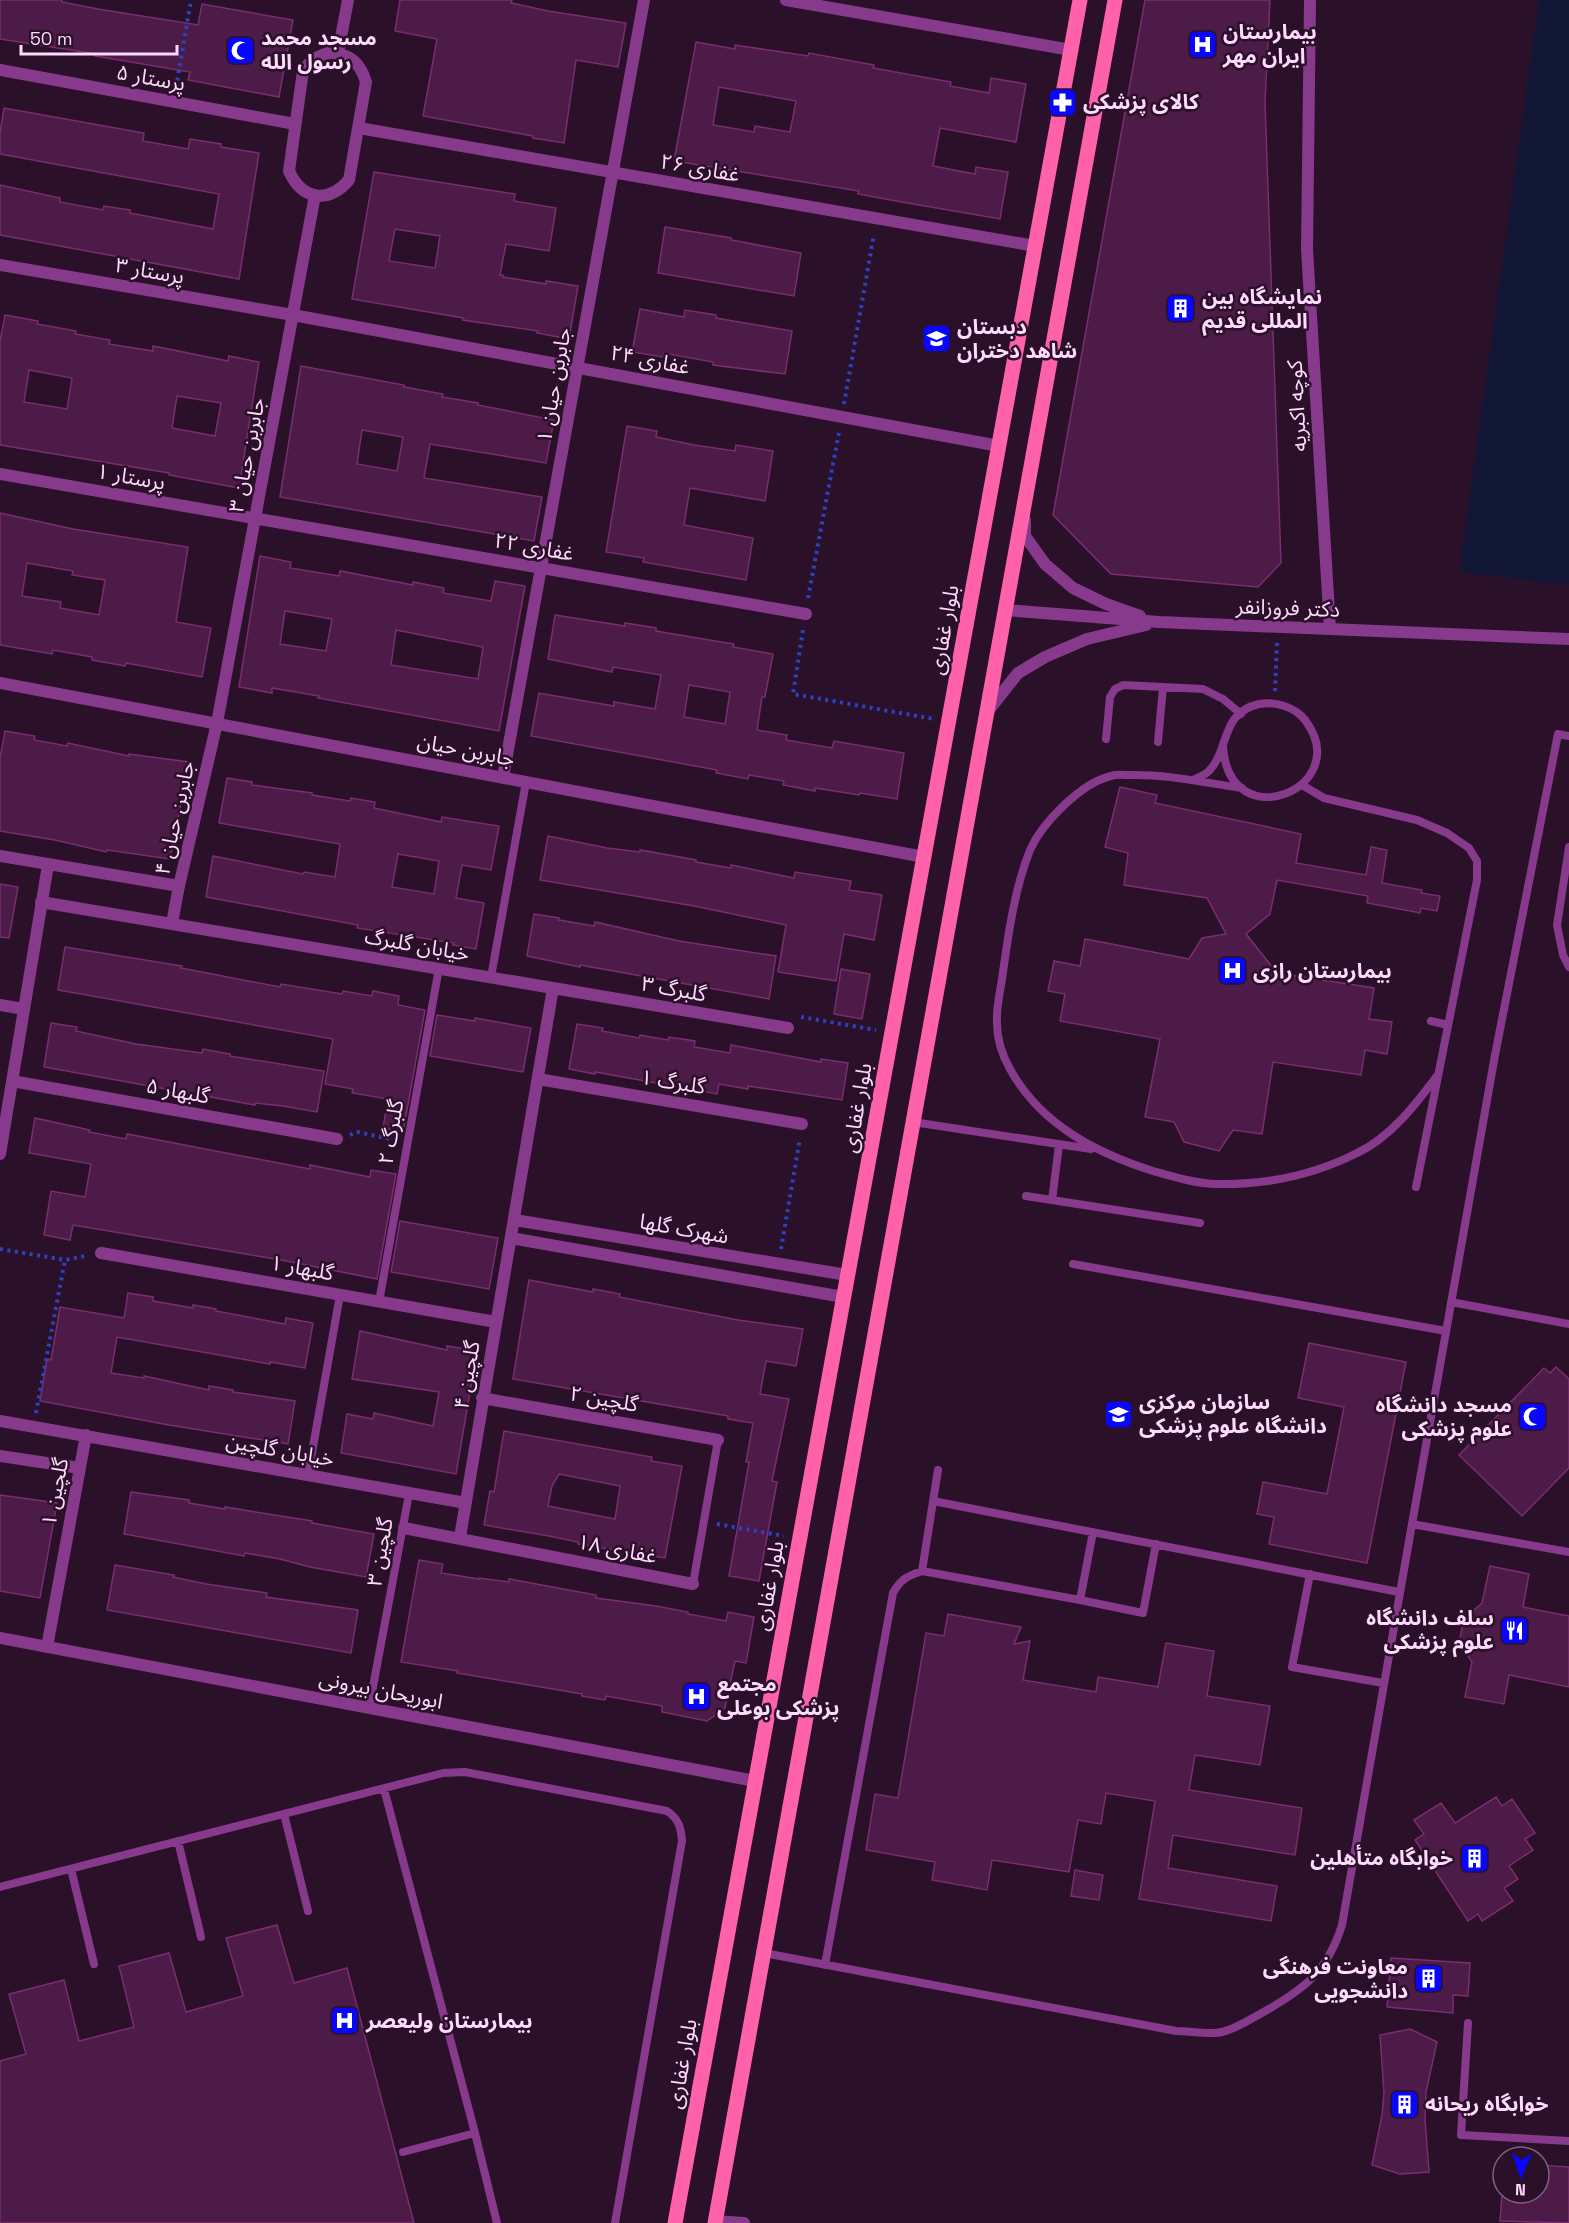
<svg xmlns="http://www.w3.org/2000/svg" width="1569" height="2223" font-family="'Space Grotesk','Noto Sans Arabic',sans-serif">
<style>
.green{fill:#131736}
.building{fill:#4d1b47;stroke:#7a2d71;stroke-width:1.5;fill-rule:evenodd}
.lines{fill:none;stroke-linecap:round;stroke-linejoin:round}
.path{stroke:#2c42c1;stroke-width:4;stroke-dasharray:3 4.5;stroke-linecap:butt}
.service{stroke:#873a8c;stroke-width:8}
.minor{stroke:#873a8c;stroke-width:12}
.tertiary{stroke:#873a8c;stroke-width:12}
.primary{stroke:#ff61aa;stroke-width:15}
.labels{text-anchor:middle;stroke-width:5;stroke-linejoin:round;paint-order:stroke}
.poi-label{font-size:21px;font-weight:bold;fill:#ffdafe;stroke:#2b1029;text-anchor:start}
.street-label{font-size:21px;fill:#ffdafe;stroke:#2b1029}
</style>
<rect width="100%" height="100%" fill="#2b1029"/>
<!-- green -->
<path class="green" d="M1539 0H1569V585L1459 572Z"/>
<!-- building -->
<path class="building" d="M0 0H62V2L98 9 198 25 202 4 293 20 279 97 188 80 190 72 95 56 96 54 0 39Z
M400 0H512L511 3 548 11 626 23 618 67 576 60 564 143 533 138V136L423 116 437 39 395 31Z
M1145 0H1270L1265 102 1281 563 1258 587 1111 574 1053 515Z
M696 42 735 49V45L808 56 809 53 874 65 873 68 951 82 950 86 989 93 991 78 1026 84 1016 142 940 128 933 166 975 174 976 167 1008 172 1000 219 896 201 858 194 859 191 674 161ZM719 87 796 101 790 132 755 126 754 132 713 125Z
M4 108 144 133 143 141 188 149 190 139 221 144V147L259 153 239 279 0 235V185L60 198V202L103 210 104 206 130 210V213L213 229 219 194 0 154V133Z
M374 172 515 194 514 201 556 208 549 251 506 244 500 275H503V277L546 284V281L578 286 569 339 537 333 538 331 463 320V318L352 299ZM395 229 440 236 435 268 389 261Z
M665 227 731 238V240L801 253 794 296 658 273Z
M640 309 684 317 685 310 716 315V318L792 331 785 374 713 365V362L664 353 663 357 632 352Z
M5 315 38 321 37 324 76 331 75 334 110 340 109 344 153 351V346L228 361 229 356 259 362 239 488 169 475V473L0 445V341ZM29 370 72 378 67 409 24 402ZM177 396 221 403 215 436 172 428Z
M301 366 404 385V387L443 394 442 397 478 403V405L554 420 546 463 430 444 424 478 542 497 534 541 280 497ZM362 430 403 437 397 471 357 464Z
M627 426 657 431 656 437 694 445 735 451 736 445 773 451 765 501 690 488 684 525 753 538 746 580 643 562 644 558 606 552Z
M0 513 73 529 188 547 176 622 211 628 202 677 126 663 125 666 92 660V657L53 650 52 654 0 645ZM27 563 73 571 72 575 105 580 99 615 60 608 61 602 22 596Z
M260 556 291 562 290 568 339 576 340 571 413 585V582L444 588 443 593 491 601 495 581 525 586 499 731 318 698 319 696 272 688V693L239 687ZM285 611 332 619 326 651 280 644ZM396 630 483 647 478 679 391 665Z
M555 615 593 621 625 626V623L656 628V631L734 644 733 647 773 654 765 697H762L757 730 787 735 786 740 832 748 834 741 904 753 897 799 860 793 859 795 815 788V791L783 785 784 781 749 775 748 779 716 773 717 770 531 736 539 693 614 706V702L655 709 661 675 613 667 612 672 548 659ZM689 685 730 692 725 724 684 717Z
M5 731 35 736 34 740 67 746 68 743 129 756V754L189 762 170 859 107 850 106 852 55 840 0 831V758Z
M227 778 252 782V785L312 793V795L350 801 351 798 375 802 374 808 441 822 442 817 499 826 491 870 462 865 456 898 484 903 476 949 453 945 454 943 357 928 358 925 206 897 213 856 303 874 304 872 335 877 340 844 219 823ZM398 854 439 861 434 894 392 887Z
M1120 787 1157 795 1155 803 1301 834 1296 863 1366 875 1371 847 1387 850 1382 883 1422 890 1421 893 1440 896 1437 911 1421 908 1420 913 1367 903 1368 896 1277 880 1270 914 1246 934 1277 973 1374 988 1369 1019 1392 1022 1387 1054 1365 1050 1361 1075 1273 1062 1262 1134 1233 1130 1219 1151 1184 1142 1174 1122 1145 1117 1160 1039 1060 1021 1065 994 1048 991 1054 961 1080 966 1085 939 1189 959 1202 938 1226 934 1207 898 1124 885 1128 853 1105 847Z
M548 836 607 848 640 852V850L696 860V862L731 868V865L794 878 795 872 851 881 849 890 882 895 874 940 844 934 836 981 778 972 786 925 694 906 540 880Z
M0 884 18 887 9 938 0 937Z
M534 914 559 918V920L594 926 595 922 679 941 776 956 769 999 580 965V967L527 956Z
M65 947 182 966 181 968 280 987 281 984 342 994 343 991 372 996 373 991 399 996 398 1005 425 1010 403 1132 383 1128 388 1099 352 1093 353 1089 325 1084 333 1039 58 990Z
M841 969 870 974 862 1019 834 1014Z
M437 1015 475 1021V1018L531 1028 523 1072 430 1056Z
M51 1023 77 1027 76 1031 136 1044 202 1053 203 1049 230 1054V1056L324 1071 317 1112 283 1106 255 1103V1105L44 1067Z
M577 1024 603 1028 602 1031 639 1038 640 1035 668 1040 669 1037 695 1041 694 1047 730 1053 731 1045 821 1062V1059L848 1063 842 1100 748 1086V1089L719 1084 717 1094 595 1072V1074L569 1069Z
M35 1118 90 1130 89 1132 126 1139 127 1134 310 1169V1165L370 1177 371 1170 396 1174 377 1279 281 1260 73 1225 70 1240 44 1235 51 1191 85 1197 91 1164 29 1153Z
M400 1221 498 1238 489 1289 391 1272Z
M529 1280 593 1292V1289L620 1294 619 1297 738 1320 803 1329 796 1366 766 1361 760 1394 789 1399 772 1481 777 1482 759 1581 729 1576 749 1462H746L753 1423 728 1419V1416L513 1379Z
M128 1293 153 1297V1301L193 1308V1305L216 1309V1311L285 1324 286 1318 313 1323 305 1368 270 1362V1364L117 1337 111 1373 144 1378V1376L209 1390V1386L233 1390V1392L295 1401 288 1444 169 1425 40 1401 47 1359 51 1360 60 1307 124 1318Z
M360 1331 447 1350V1346L477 1351 456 1474 341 1453 347 1414 373 1419 374 1413 433 1426 439 1392 352 1379Z
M1309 1343 1406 1362 1367 1563 1269 1544 1274 1517 1257 1514 1263 1482 1327 1494 1344 1407 1298 1398Z
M1556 1367 1569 1379V1468L1522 1516 1459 1455 1544 1368 1550 1373Z
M504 1431 652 1457 651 1461 682 1466 665 1558 578 1544V1542L549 1536 484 1525 490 1491 494 1492ZM559 1474 620 1486 615 1519 548 1506 552 1486Z
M131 1492 189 1500V1503L225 1509V1507L287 1517 312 1521V1523L374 1534 366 1577 310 1567 280 1559 245 1553 244 1556 124 1534Z
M0 1495 57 1503 40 1598 0 1591Z
M419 1560 443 1564 441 1573 479 1579V1578L509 1582V1579L596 1595V1598L656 1606 688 1612V1614L726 1621 728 1612 754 1617 746 1663 735 1661 725 1708 707 1721 662 1712V1706L606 1696 605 1700 582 1696V1694L457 1673 458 1671 401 1662Z
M115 1565 174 1575 173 1577 206 1584 267 1593 266 1597 358 1610 351 1653 107 1610Z
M1490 1566 1529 1574 1523 1607 1569 1616V1687L1509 1675 1504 1704 1465 1697 1472 1662 1459 1642 1464 1619 1482 1603Z
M948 1614 1021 1627 1014 1644 1030 1641 1023 1680 1096 1692 1098 1677 1158 1687 1166 1643 1214 1651 1207 1696 1270 1706 1260 1765 1195 1755 1189 1790 1302 1808 1295 1855 1173 1835 1168 1868 1277 1886 1271 1921 1139 1899 1155 1801 1106 1793 1101 1824 1078 1820 1069 1872 992 1860 987 1890 932 1880 935 1862 866 1850 875 1794 898 1798 926 1633 944 1636Z
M1496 1797 1502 1806 1512 1799 1535 1833 1525 1839 1533 1850 1509 1866 1518 1879 1504 1888 1513 1901 1482 1921 1478 1914 1468 1921 1415 1840 1424 1834 1414 1820 1441 1803 1455 1823Z
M1075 1870 1103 1875 1099 1900 1071 1896Z
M277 1925 294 1983 347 1968 414 2223H0V2061L26 2054 9 1994 64 1980 79 2041 134 2027 119 1966 169 1953 186 2012 243 1996 226 1938Z
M1391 1958 1470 1963 1468 1996 1453 1995V2013L1387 2007Z
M1410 2029 1437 2042 1426 2092 1425 2119 1429 2172 1400 2174 1372 2165 1382 2115 1384 2093 1380 2035Z
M1539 2165 1569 2167V2223L1500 2221 1502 2193H1539Z"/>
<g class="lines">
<!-- path -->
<path class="path" d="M176 88 191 0
M844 404 874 234
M808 598 839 432
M803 630 793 694 934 719
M1275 691 1277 642
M801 1017 876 1030
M350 1135 357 1132 395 1140
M0 1249 65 1260 85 1256
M781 1249 800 1138
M36 1413 65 1260
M717 1524 784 1536"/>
<!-- service -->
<path class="service" d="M1106 739 1110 697 1115 689 1123 685 1203 689 1223 699 1241 714
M1158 742 1163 687
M1193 780C1199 777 1205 775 1209 771 1230 749 1220 713 1259 704 1275 701 1295 707 1305 720 1356 787 1230 840 1223 747
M1302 785 1324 798 1417 820 1447 833 1469 848 1477 861V880L1416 1187
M1242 788C1205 783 1167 774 1130 775 1124 775 1116 774 1111 776 1081 783 1042 823 1030 850 1014 890 1008 937 1002 979 1000 993 996 1008 997 1023 997 1039 1002 1055 1010 1069 1040 1124 1096 1153 1153 1171 1174 1177 1194 1183 1215 1184 1264 1185 1314 1175 1357 1153 1390 1138 1416 1104 1437 1076
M1569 847 1557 925 1563 955 1569 967
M491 977 526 782
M1431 1021 1448 1025
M913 1122 1091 1149
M1026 1196 1200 1223
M1052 1200 1059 1145
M1073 1264 1446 1331
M379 1302 439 968
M1451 1302 1569 1324
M308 1475 340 1295
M933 1501 1399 1592
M1412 1524 1495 1055 1558 734 1569 736
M1093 1532 1080 1600 1143 1613 1156 1544
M922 1571 938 1470
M1310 1574 1292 1667 1383 1683
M693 1584 718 1440
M369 1708 409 1494
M384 1789 475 2133 497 2223
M284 1814 308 1911
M178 1841 201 1937
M71 1869 94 1964
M0 1887 443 1773 465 1772 667 1811C679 1819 681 1828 682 1841L615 2223
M764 1953 1176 2031C1190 2031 1209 2035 1222 2032 1235 2029 1249 2020 1260 2014 1303 1990 1327 1973 1342 1925L1412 1524 1569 1552
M825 1965 893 1593C900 1580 907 1576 922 1571L1080 1600
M1468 2023 1461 2135 1569 2141
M403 2152 475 2133"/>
<!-- minor -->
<path class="minor" d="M1310 0 1307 249 1330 629
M328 53C349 53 360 62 366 82L349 180C328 204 302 200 289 171L303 71C310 61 316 57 328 53Z
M338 53 348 0
M0 70 295 124
M359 128 1035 246
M0 265 293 315 999 446
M0 474 806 614
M503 777 644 0
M0 856 179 886
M41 902 553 988 460 1537
M172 923 179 886 217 723 315 195
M553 988 788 1028
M0 1005 24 1009
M538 1079 802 1124
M12 1081 337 1139
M0 1154 48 865
M515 1220 847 1275
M511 1238 843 1297
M101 1253 496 1322
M482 1398 718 1440
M0 1421 466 1503
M0 1456 80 1468
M404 1528 693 1584
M47 1647 86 1435
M715 2221 744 2223"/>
<!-- tertiary -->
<path class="tertiary" d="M786 0 1071 50
M1025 520V536L1045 564 1073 588 1106 604 1140 616
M1005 610 1159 622 1569 639
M0 683 924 857
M988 711 1018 673 1045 657 1087 639 1146 625
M0 1638 755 1781"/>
<!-- primary -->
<path class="primary" d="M675 2223 1080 0
M715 2223 1115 0"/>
</g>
<!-- icons -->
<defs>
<symbol id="hospital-square" viewBox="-11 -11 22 22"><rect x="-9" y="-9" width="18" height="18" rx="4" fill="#0906ff" stroke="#2b1029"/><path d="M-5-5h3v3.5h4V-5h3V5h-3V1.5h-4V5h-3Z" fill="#fff"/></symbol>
<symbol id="mosque-square" viewBox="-11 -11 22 22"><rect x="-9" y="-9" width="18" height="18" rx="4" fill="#0906ff" stroke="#2b1029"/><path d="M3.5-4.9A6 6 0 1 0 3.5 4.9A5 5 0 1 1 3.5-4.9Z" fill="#fff"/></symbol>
<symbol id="pharmacy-square" viewBox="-11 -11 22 22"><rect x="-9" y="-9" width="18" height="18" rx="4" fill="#0906ff" stroke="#2b1029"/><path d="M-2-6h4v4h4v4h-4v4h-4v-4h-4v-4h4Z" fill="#fff"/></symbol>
<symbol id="building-square" viewBox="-11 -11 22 22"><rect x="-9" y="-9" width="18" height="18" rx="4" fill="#0906ff" stroke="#2b1029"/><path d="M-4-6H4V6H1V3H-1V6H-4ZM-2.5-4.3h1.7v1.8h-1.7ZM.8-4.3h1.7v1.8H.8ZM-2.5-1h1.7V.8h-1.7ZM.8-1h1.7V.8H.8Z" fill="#fff"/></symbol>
<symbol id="school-square" viewBox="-11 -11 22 22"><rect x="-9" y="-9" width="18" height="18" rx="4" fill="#0906ff" stroke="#2b1029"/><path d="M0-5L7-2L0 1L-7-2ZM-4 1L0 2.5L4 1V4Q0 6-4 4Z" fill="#fff"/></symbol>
<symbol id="university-square" viewBox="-11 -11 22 22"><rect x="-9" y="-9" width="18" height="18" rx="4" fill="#0906ff" stroke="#2b1029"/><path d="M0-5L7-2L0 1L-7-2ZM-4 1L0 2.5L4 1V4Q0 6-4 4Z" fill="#fff"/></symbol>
<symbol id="restaurant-square" viewBox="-11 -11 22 22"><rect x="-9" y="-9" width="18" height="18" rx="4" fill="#0906ff" stroke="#2b1029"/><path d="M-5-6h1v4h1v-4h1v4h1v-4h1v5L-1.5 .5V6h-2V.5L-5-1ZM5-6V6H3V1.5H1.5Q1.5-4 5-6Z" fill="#fff"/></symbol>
</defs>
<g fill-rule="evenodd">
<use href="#hospital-square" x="1186" y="28" width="33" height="33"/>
<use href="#mosque-square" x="224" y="34" width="33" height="33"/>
<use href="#pharmacy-square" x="1046" y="86" width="33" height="33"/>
<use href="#building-square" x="1164" y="292" width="33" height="33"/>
<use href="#school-square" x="920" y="322" width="33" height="33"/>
<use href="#hospital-square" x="1216" y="954" width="33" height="33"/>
<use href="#university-square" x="1102" y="1398" width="33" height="33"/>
<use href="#mosque-square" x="1516" y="1400" width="33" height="33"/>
<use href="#restaurant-square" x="1498" y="1614" width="33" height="33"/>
<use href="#hospital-square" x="680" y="1680" width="33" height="33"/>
<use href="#building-square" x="1458" y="1842" width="33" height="33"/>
<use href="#building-square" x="1412" y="1962" width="33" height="33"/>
<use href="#hospital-square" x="328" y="2004" width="33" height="33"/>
<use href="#building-square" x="1388" y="2088" width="33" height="33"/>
</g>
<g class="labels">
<!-- poi labels -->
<g class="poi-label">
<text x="1223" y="39">بیمارستان<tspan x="1223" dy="24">ایران مهر</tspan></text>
<text x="261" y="45">مسجد محمد<tspan x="261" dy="24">رسول الله</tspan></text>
<text x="1083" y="109">کالای پزشکی</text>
<text x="1202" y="304">نمایشگاه بین<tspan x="1202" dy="24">المللی قدیم</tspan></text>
<text x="957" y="334">دبستان<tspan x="957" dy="24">شاهد دختران</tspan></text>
<text x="1253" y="978">بیمارستان رازی</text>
<text x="1139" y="1409">سازمان مرکزی<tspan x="1139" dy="24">دانشگاه علوم پزشکی</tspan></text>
<text x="1512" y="1412" text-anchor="end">مسجد دانشگاه<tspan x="1512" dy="24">علوم پزشکی</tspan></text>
<text x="1494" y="1625" text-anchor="end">سلف دانشگاه<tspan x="1494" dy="24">علوم پزشکی</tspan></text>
<text x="717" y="1691">مجتمع<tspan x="717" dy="24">پزشکی بوعلی</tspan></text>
<text x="1453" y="1865" text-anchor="end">خوابگاه متأهلین</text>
<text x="1408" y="1974" text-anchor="end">معاونت فرهنگی<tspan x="1408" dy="24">دانشجویی</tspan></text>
<text x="366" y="2028">بیمارستان ولیعصر</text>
<text x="1425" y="2111">خوابگاه ریحانه</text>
</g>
<!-- street labels -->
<g class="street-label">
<text transform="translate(151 78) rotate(10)" y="7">پرستار ۵</text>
<text transform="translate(700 168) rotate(10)" y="7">غفاری ۲۶</text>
<text transform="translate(150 271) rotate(10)" y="7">پرستار ۳</text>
<text transform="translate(650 360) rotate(11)" y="7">غفاری ۲۴</text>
<text transform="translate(554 385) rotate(-80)" y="7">جابربن حیان ۱</text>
<text transform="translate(1297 406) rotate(-93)" y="7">کوچه اکبریه</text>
<text transform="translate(247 455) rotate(-79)" y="7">جابربن حیان ۳</text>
<text transform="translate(131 477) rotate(10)" y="7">پرستار ۱</text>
<text transform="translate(534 547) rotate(10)" y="7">غفاری ۲۲</text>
<text transform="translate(1288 608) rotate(2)" y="7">دکتر فروزانفر</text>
<text transform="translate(944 630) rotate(-80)" y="7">بلوار غفاری</text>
<text transform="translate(466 750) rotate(11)" y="7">جابربن حیان</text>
<text transform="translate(175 818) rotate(-77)" y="7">جابربن حیان ۴</text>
<text transform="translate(417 945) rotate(10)" y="7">خیابان گلبرگ</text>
<text transform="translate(674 989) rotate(10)" y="7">گلبرگ ۳</text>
<text transform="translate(673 1082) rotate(9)" y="7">گلبرگ ۱</text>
<text transform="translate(178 1091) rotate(10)" y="7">گلبهار ۵</text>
<text transform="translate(857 1108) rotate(-80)" y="7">بلوار غفاری</text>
<text transform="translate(391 1132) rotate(-80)" y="7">گلبرگ ۲</text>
<text transform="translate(684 1229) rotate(10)" y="7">شهرک گلها</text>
<text transform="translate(302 1268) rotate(10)" y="7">گلبهار ۱</text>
<text transform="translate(467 1375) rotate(-80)" y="7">گلچین ۴</text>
<text transform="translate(604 1399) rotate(10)" y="7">گلچین ۲</text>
<text transform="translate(280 1450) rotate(10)" y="7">خیابان گلچین</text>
<text transform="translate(55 1492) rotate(-79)" y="7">گلچین ۱</text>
<text transform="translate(617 1549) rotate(11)" y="7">غفاری ۱۸</text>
<text transform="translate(380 1552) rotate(-80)" y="7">گلچین ۳</text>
<text transform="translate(769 1586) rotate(-80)" y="7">بلوار غفاری</text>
<text transform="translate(381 1690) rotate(11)" y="7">ابوریحان بیرونی</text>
<text transform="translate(682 2064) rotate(-80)" y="7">بلوار غفاری</text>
</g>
</g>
<!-- north arrow -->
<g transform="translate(1521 2175) rotate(182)"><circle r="28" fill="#2b1029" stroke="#80617e" stroke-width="1.5"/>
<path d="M0-4.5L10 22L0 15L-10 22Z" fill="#0906ff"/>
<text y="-9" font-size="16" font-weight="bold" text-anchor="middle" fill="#ffdafe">N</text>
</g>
<!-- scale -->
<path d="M21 45v9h156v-9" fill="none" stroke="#ffdafe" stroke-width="3"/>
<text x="30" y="45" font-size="18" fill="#ffdafe" stroke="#2b1029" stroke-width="4.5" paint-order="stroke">50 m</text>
</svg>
